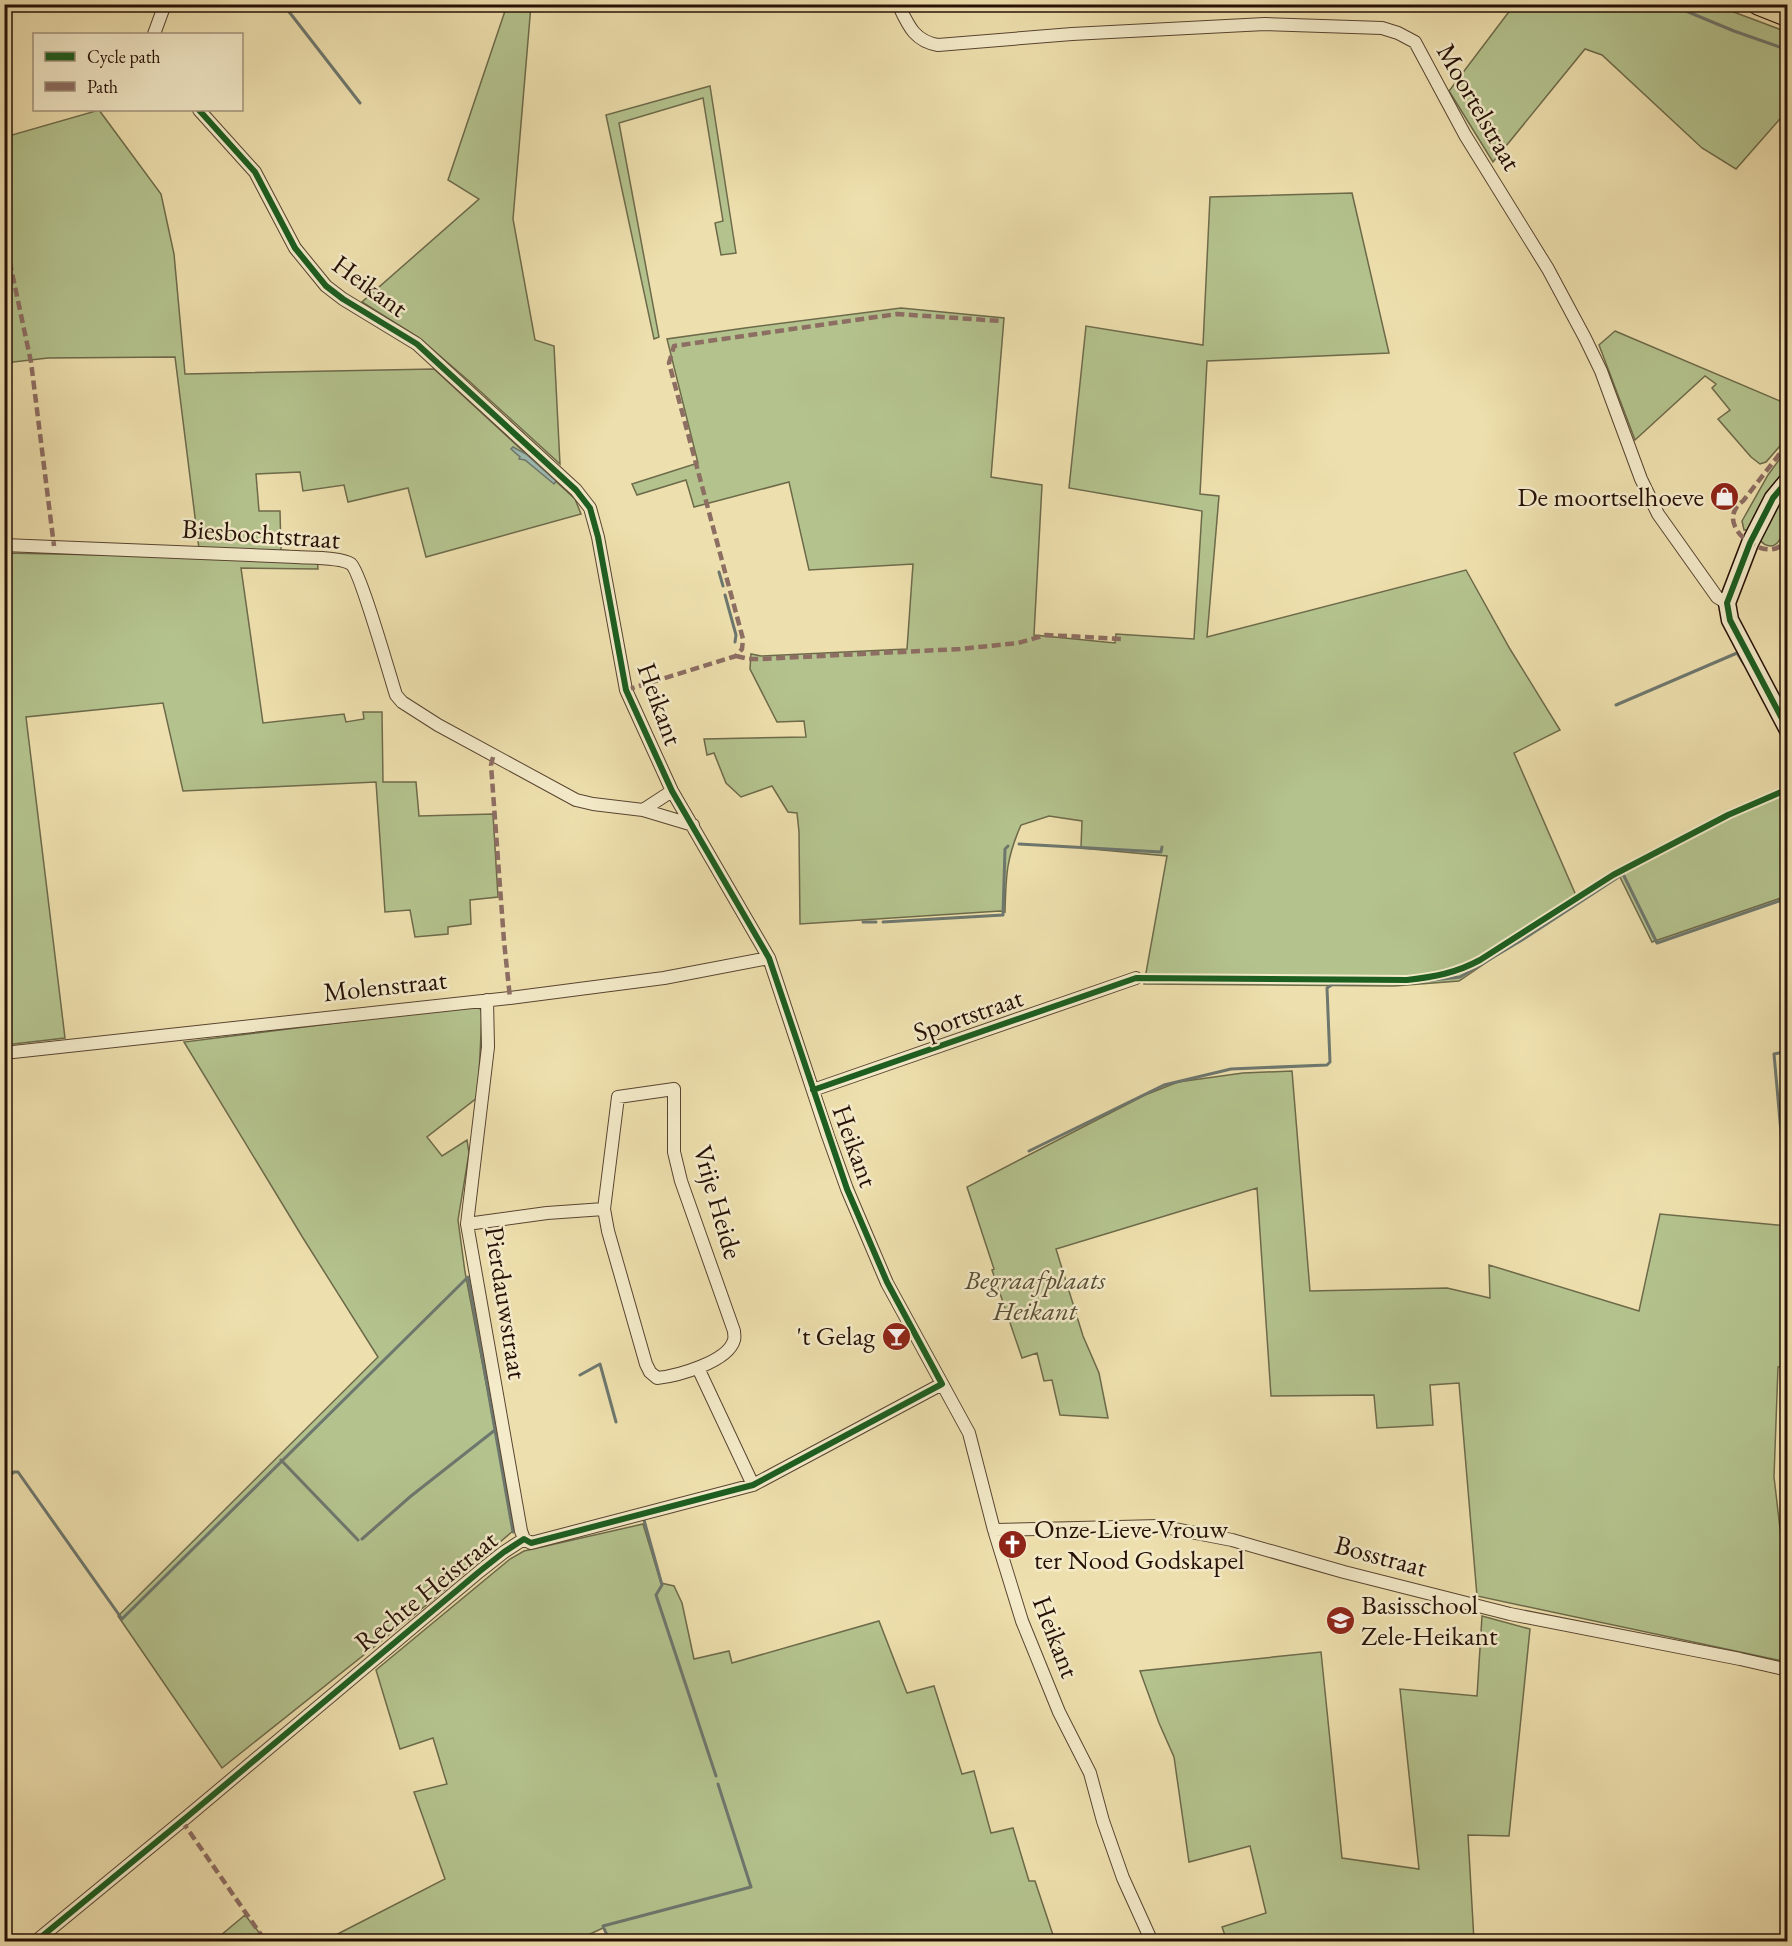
<svg xmlns="http://www.w3.org/2000/svg" width="1792" height="1946" font-family="'EB Garamond',serif">
<style>
.green{fill:#b4c38e;stroke:#6d6a4a;stroke-width:1.5}
.water{fill:#9cbbb3;stroke:#6d776e;stroke-width:1.5}
.lines{fill:none;stroke-linecap:round;stroke-linejoin:round}
.stream{stroke:#6d776e;stroke-width:3}
.street-casing{stroke:#584430;stroke-width:14}
.secondary-casing{stroke:#261006;stroke-width:19}
.highway-casing{stroke:#261006;stroke-width:23}
.street{stroke:#f4ebca;stroke-width:12}
.secondary{stroke:#f4ebca;stroke-width:16}
.highway{stroke:#eee0ae;stroke-width:21}
.quiet{stroke:#8d6e63;stroke-width:4.5;stroke-dasharray:9 4.5;stroke-linecap:butt}
.cycleway-casing{stroke:#f4ebca;stroke-width:10}
.cycleway{stroke:#1b5e20;stroke-width:6}
.labels{text-anchor:middle;stroke-width:5;stroke-linejoin:round;paint-order:stroke}
.street-label{font-size:27px;fill:#261006;stroke:#f4ebca}
.poi-label{font-size:27px;fill:#261006;stroke:#f4ebca;text-anchor:end}
.park-label{font-size:27px;font-style:italic;fill:#584f36;stroke:#f4ebca}
</style>
<rect width="100%" height="100%" fill="#eee0ae"/>
<filter id="stains"><feTurbulence type="fractalNoise" baseFrequency=".00333" numOctaves="4"/><feColorMatrix values="0 0 0 0 .2 0 0 0 0 .09 0 0 0 0 .02 0 0 0 .5 -.17"/></filter>
<radialGradient id="worn" r=".72"><stop offset=".6" stop-color="#630" stop-opacity="0"/><stop offset="1" stop-color="#630" stop-opacity=".3"/></radialGradient>
<!-- green -->
<path class="green" d="M507 5H531L513 219 535 340 554 346 560 464 469 381 418 337 362 302 479 199 448 180Z
M1514 5H1715L1787 32V111L1736 169 1702 148 1602 55 1585 49 1493 162 1449 91Z
M710 86 736 253 721 255 715 223 723 221 703 98 619 123 659 337 654 339 606 115Z
M99 110 161 194 174 254 185 374 434 369 575 499 581 514 426 557 408 488 348 502 344 485 303 491 300 472 256 474 259 511H280L281 550 317 553 318 569 241 568 263 723 344 714 346 722 364 719 363 712H382L383 782H416L419 816 493 814 498 897 470 900 471 924 448 927V934L415 937 410 910 385 912 376 782 183 791 163 703 26 717 65 1038 5 1045V553L200 557 175 357 48 358 5 363V137Z
M1352 193 1389 353 1207 361 1200 494 1219 496 1207 637 1466 570 1510 649 1560 730 1514 753 1578 900 1459 981 1394 986 1144 984 1167 856 1081 848 1082 821 1049 816 1021 825C1006 859 1006 876 1005 912L1000 911 800 924 799 832 797 813 788 812 772 786 741 797 726 783 714 753 707 755 704 739 806 737 804 721 777 722 750 669 751 654 761 656 907 649 913 564 809 570 789 482 694 507 686 480 637 495 632 484 698 463 667 339 745 328 901 308 1004 318 991 477 1042 485 1034 635 1115 643 1116 634 1194 639 1202 511 1069 488 1086 326 1203 345 1210 197Z
M1615 331 1787 404V438L1766 462 1760 464 1751 457 1718 419 1730 410 1712 388 1716 384 1705 376 1635 440 1599 345Z
M1787 449V469L1773 488 1750 530H1744L1742 521 1768 475Z
M1787 489C1787 502 1787 545 1771 546 1765 546 1762 543 1759 539Z
M1787 787V896L1652 942 1617 871 1707 824Z
M473 1006 479 1007 482 1012 478 1097 427 1137 442 1156 467 1140 469 1153 458 1220 465 1272 514 1530 429 1603 222 1768 118 1616 378 1357 303 1238 184 1042Z
M1292 1071 1310 1291 1447 1288 1490 1298 1489 1265 1639 1311 1660 1214 1787 1226V1365L1778 1367 1774 1477 1787 1588V1662L1477 1596 1459 1383 1430 1385 1433 1425 1377 1428 1374 1395 1271 1396 1257 1188 1056 1249 1083 1336 1099 1373 1108 1418 1060 1415 1052 1380 1044 1381 1037 1353 1022 1358 992 1270 994 1269 967 1187 1145 1095 1178 1082 1243 1073Z
M643 1524 661 1583 674 1586 682 1603 694 1659 729 1651 732 1663 879 1621 907 1693 934 1686 962 1774 974 1771 991 1833 1013 1828 1029 1881H1035L1055 1941 611 1942 603 1928 575 1941H324L445 1879 414 1792 447 1784 433 1738 400 1749 376 1670 510 1559 524 1551Z
M1482 1616 1530 1629 1509 1836 1468 1835 1474 1941H1227L1222 1927 1266 1913 1250 1846 1189 1862 1174 1757 1159 1723 1140 1671 1321 1652 1342 1858 1419 1869 1400 1689 1477 1696Z
M245 1915 266 1941H214Z"/>
<!-- water -->
<path class="water" d="M513 447 526 454 556 481 554 484 525 460 519 459 520 457 511 449Z"/>
<g class="lines">
<!-- stream -->
<path class="stream" d="M283 4 360 103
M1669 4 1734 31 1788 50
M719 572 723 586
M725 595 736 635 735 642
M1616 705 1737 653 1744 664
M1019 844 1161 852 1162 847
M863 922H876
M883 922 1003 915 1005 849 1008 846
M1425 981 1460 977 1522 940 1623 874 1657 943 1788 898
M1788 1051 1774 1054 1788 1210
M1029 1151 1164 1085 1231 1069 1327 1065 1330 1062 1327 988 1333 984 1412 982
M1783 1309 1788 1289
M580 1375 600 1364 616 1422
M281 1460 358 1540
M4 1480 14 1472H18L122 1619 468 1277 513 1532
M644 1520 662 1585 656 1595 716 1776
M362 1539 411 1496 495 1430
M610 1942 603 1926 751 1887 718 1784"/>
<defs>
<path id="street" d="M898 4C908 25 914 41 938 45L1072 34 1265 24 1382 28 1398 33 1415 42 1465 135 1548 269 1585 338 1601 371 1641 479 1658 514 1717 597 1727 603
M154 34 165 4
M199 110 255 172 295 248 326 286 343 299 417 344 576 490 590 508 598 537 626 690 672 791 769 958 828 1136 847 1189 887 1283 969 1433 994 1530 1022 1621 1059 1712 1090 1773 1103 1821 1123 1878 1152 1942
M4 545 296 557C309 558 341 557 351 564 360 571 390 676 396 695L402 702 438 725 576 800 593 804 643 810 672 791
M643 810 693 825
M487 1000 488 1047 467 1224 521 1531 524 1539
M4 1053 510 998 664 978 769 958
M674 1089V1152L681 1181 734 1331C734 1334 735 1337 734 1340 728 1362 677 1376 657 1378L650 1372 646 1364 608 1231 604 1209 618 1097Z
M813 1090 1136 978
M467 1224 547 1213 604 1209
M698 1368 753 1485
M994 1530 1159 1526 1232 1540 1344 1572 1510 1614 1740 1659 1788 1670
M35 1942 188 1816 480 1571 504 1552 524 1539 531 1543 753 1485 942 1384"/>
<path id="secondary" d="M1788 480 1773 498 1750 543 1727 603 1730 620 1788 730"/>
<path id="highway" d="M1758 4 1788 16"/>
</defs>
<!-- street casing -->
<use href="#street" class="street-casing"/>
<!-- secondary casing -->
<use href="#secondary" class="secondary-casing"/>
<!-- highway casing -->
<use href="#highway" class="highway-casing"/>
<!-- street -->
<use href="#street" class="street"/>
<!-- secondary -->
<use href="#secondary" class="secondary"/>
<!-- highway -->
<use href="#highway" class="highway"/>
<!-- quiet -->
<path class="quiet" d="M4 235 31 362 54 546
M1788 443 1743 501C1710 525 1768 565 1783 543 1787 539 1787 531 1788 525
M736 656 749 659H761L960 649 1018 643 1046 635 1121 639
M626 690 736 656 742 649 743 639 669 363 674 346 897 314 1001 321
M493 757 491 765 504 941 510 998
M1781 1360 1788 1358
M182 1821 266 1942"/>
<defs>
<path id="cycleway" d="M1788 480 1773 498 1750 543 1727 603 1730 620 1788 730
M813 1090 1136 978 1407 980C1434 977 1456 973 1480 960L1613 875 1728 815 1788 789
M35 1942 188 1816 480 1571 504 1552 524 1539 531 1543 753 1485 942 1384 887 1282 847 1189 769 958 672 791 626 690 598 537 590 508 576 490 417 344 343 299 326 286 295 248 255 172 199 110"/>
</defs>
<!-- cycleway casing -->
<use href="#cycleway" class="cycleway-casing"/>
<!-- cycleway -->
<use href="#cycleway" class="cycleway"/>
</g>
<!-- icons -->
<defs>
<symbol id="shop-disc" viewBox="-11 -11 22 22"><circle r="9.5" fill="#8f2418" stroke="#f4ebca"/><path d="M-5-2.5h2.3a2.7 3.5 0 0 1 5.4 0H5L5.5 6h-11ZM-1.5-2.5h3a1.5 2.3 0 0 0-3 0Z" fill="#fff"/></symbol>
<symbol id="bar-disc" viewBox="-11 -11 22 22"><circle r="9.5" fill="#8f2418" stroke="#f4ebca"/><path d="M-6-5H6L.8 .8V4.5H3.5V6h-7V4.5H-.8V.8Z" fill="#fff"/></symbol>
<symbol id="church-disc" viewBox="-11 -11 22 22"><circle r="9.5" fill="#8f2418" stroke="#f4ebca"/><path d="M-1.2-6h2.4v3.5h3.3v2.4h-3.3V6h-2.4V-.1h-3.3v-2.4h3.3Z" fill="#fff"/></symbol>
<symbol id="school-disc" viewBox="-11 -11 22 22"><circle r="9.5" fill="#8f2418" stroke="#f4ebca"/><path d="M0-5L7-2L0 1L-7-2ZM-4 1L0 2.5L4 1V4Q0 6-4 4Z" fill="#fff"/></symbol>
</defs>
<g fill-rule="evenodd">
<use href="#shop-disc" x="1708" y="480" width="33" height="33"/>
<use href="#bar-disc" x="880" y="1320" width="33" height="33"/>
<use href="#church-disc" x="996" y="1528" width="33" height="33"/>
<use href="#school-disc" x="1324" y="1604" width="33" height="33"/>
</g>
<g class="labels">
<!-- street labels -->
<g class="street-label">
<text transform="translate(1479 107) rotate(60)" y="9">Moortelstraat</text>
<text transform="translate(370 286) rotate(36)" y="9">Heikant</text>
<text transform="translate(261 534) rotate(4)" y="9">Biesbochtstraat</text>
<text transform="translate(660 704) rotate(70)" y="9">Heikant</text>
<text transform="translate(385 986) rotate(-6)" y="9">Molenstraat</text>
<text transform="translate(968 1015) rotate(-19)" y="9">Sportstraat</text>
<text transform="translate(855 1146) rotate(70)" y="9">Heikant</text>
<text transform="translate(718 1202) rotate(74)" y="9">Vrije Heide</text>
<text transform="translate(506 1303) rotate(81)" y="9">Pierdauwstraat</text>
<text transform="translate(1381 1556) rotate(15)" y="9">Bosstraat</text>
<text transform="translate(426 1591) rotate(-39)" y="9">Rechte Heistraat</text>
<text transform="translate(1056 1637) rotate(69)" y="9">Heikant</text>
</g>
<!-- poi labels -->
<g class="poi-label">
<text x="1704" y="506">De moortselhoeve</text>
<text x="875" y="1345">'t Gelag</text>
<text x="1034" y="1538" text-anchor="start">Onze-Lieve-Vrouw<tspan x="1034" dy="31">ter Nood Godskapel</tspan></text>
<text x="1361" y="1614" text-anchor="start">Basisschool<tspan x="1361" dy="31">Zele-Heikant</tspan></text>
</g>
<!-- park labels -->
<g class="park-label">
<text x="1035" y="1289">Begraafplaats<tspan x="1035" dy="31">Heikant</tspan></text>
</g>
</g>
<!-- margin -->
<rect width="1792" height="1946" fill="none" stroke="#eee0ae" stroke-width="24"/>
<rect x="6" y="6" width="1780" height="1934" fill="none" stroke="#261006" stroke-width="3"/>
<rect x="12" y="12" width="1768" height="1922" fill="none" stroke="#261006" stroke-width="1.5"/>
<!-- legend -->
<rect x="33" y="33" width="210" height="78" fill="#f4ebca" stroke="#a2937c" stroke-width="1.5"/>
<rect x="45" y="52" width="30" height="9" fill="#1b5e20" stroke="#a2937c" stroke-width="1.5"/>
<text x="87" y="63" font-size="18" fill="#261006">Cycle path</text>
<rect x="45" y="82" width="30" height="9" fill="#8d6e63" stroke="#a2937c" stroke-width="1.5"/>
<text x="87" y="93" font-size="18" fill="#261006">Path</text>
<rect width="100%" height="100%" filter="url(#stains)"/>
<rect width="100%" height="100%" fill="url(#worn)"/>
</svg>
